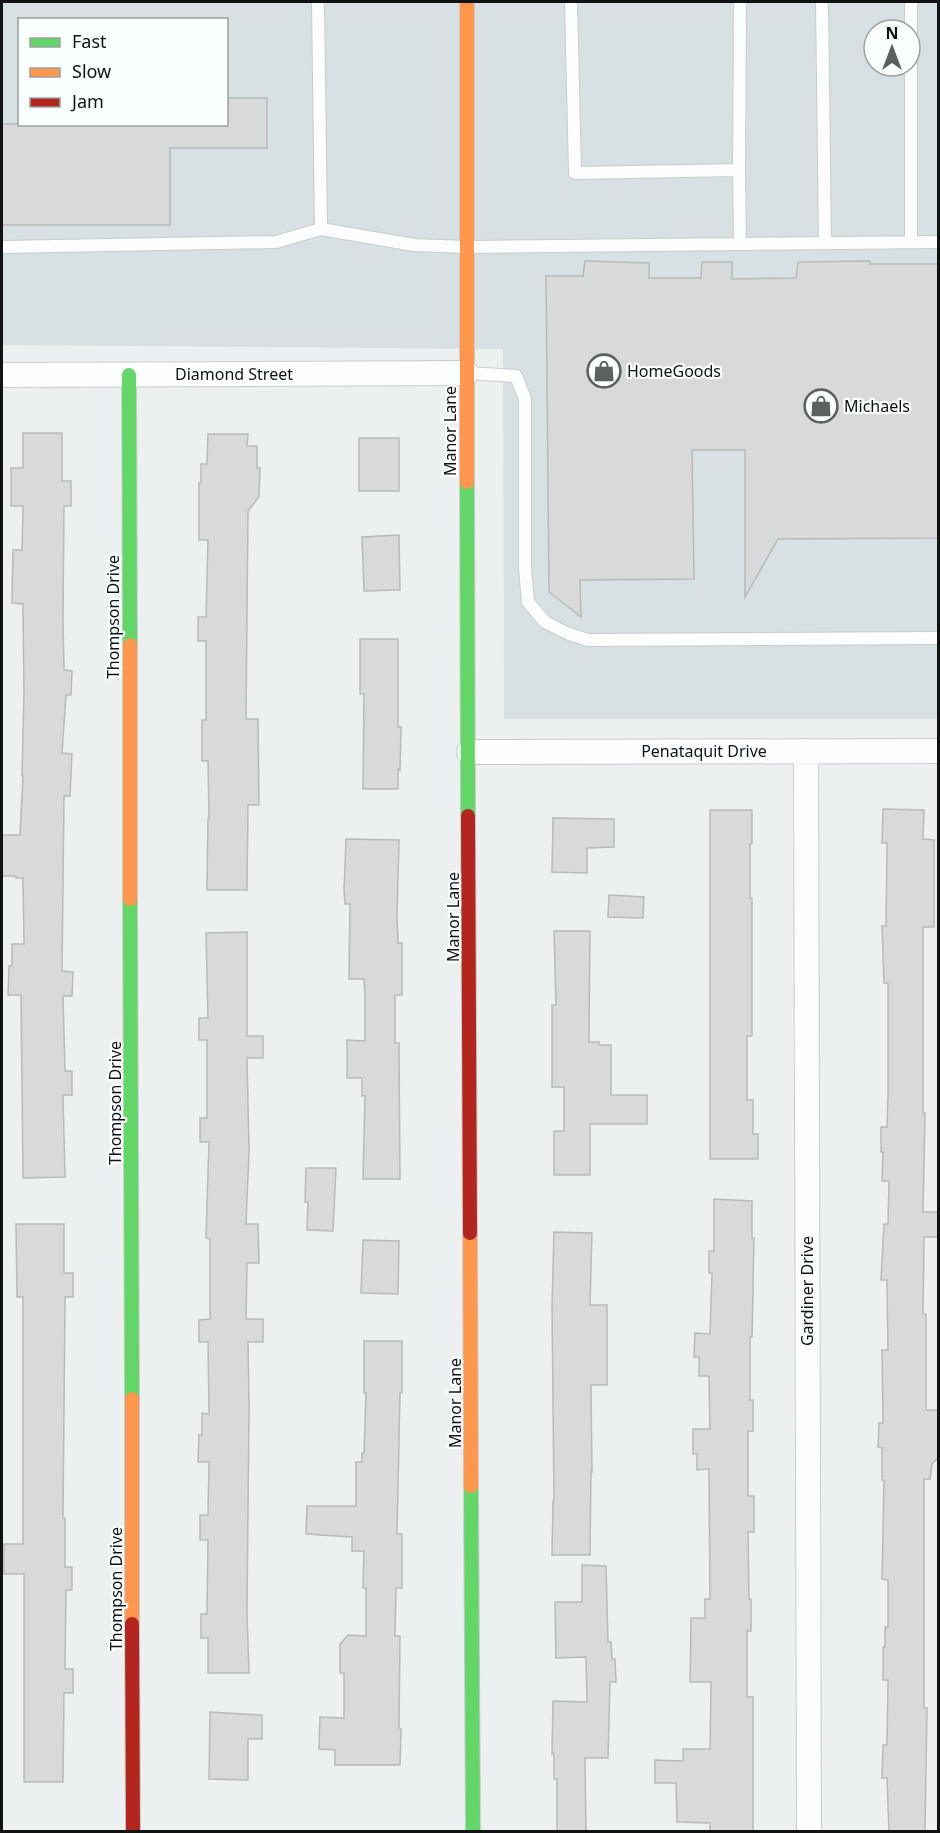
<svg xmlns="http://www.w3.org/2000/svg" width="940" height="1833" font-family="'Noto Sans',sans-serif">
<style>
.built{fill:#d7e0e3;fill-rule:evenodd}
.building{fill:#d7d9da;stroke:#b7babb;stroke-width:1.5}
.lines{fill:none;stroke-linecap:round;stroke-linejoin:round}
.lane-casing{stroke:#c9cccd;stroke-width:14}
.street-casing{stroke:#c9cccd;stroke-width:26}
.fast-casing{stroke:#c9cccd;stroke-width:16}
.slow-casing{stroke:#c9cccd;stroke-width:16}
.jam-casing{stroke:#c9cccd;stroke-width:16}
.lane{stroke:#fcfdfd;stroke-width:12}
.street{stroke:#fcfdfd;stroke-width:24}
.fast{stroke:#63d668;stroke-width:14}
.slow{stroke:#ff974d;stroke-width:14}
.jam{stroke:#b3261e;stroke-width:14}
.labels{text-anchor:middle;stroke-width:4.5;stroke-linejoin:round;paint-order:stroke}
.poi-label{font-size:16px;fill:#101213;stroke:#fafeff;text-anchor:start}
.street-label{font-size:16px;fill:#101213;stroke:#fafeff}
</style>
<rect width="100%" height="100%" fill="#edf0f1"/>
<!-- built -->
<path class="built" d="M2 2H938V719H504L503 349 2 345ZM20 20H226V124H20ZM874 30H910V66H874Z"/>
<!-- building -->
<path class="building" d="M226 98H267V148H170V225H2V124H226Z
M585 261 649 263V278H701L702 262H732V279L796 278 798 262 870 261V264H939V538L778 539 745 597V450H692L694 579 580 580 581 617 549 592 546 276H583Z
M23 433H62V481H71V506H64L63 621 64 670 72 671 71 695H66L62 753 72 754 70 796H64L62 971 73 972 72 996H63L65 1071H72V1095H63L65 1177 23 1178 21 995H8L9 966H12V944H24L23 878H16V876H2V835H20L23 776H22L24 694 23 604 12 603 13 550H22L23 506H11V468H23Z
M208 434H248L247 446H257V468H260L259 497 248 511 246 719H258L259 805H248L247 890H207L208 818H209L208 761H202V720H206V641H198V617H206L208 540H199V483H201V464H207Z
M359 438H399V491H359Z
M399 535 400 590 364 591 362 537Z
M360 639H398V727H401L400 770 398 769V789H363L364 694H360Z
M883 809 924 810 923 839 934 840V927H923V1113H925L923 1212H939V1237H924L923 1314H926V1410H938L939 1422V1457L932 1464 930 1479H924V1708H927L925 1832H889L887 1778H882L883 1745H887L888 1680H883V1647H885V1627H888V1580L882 1579 884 1480H882V1448L878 1447 879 1423H883L882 1350H888L887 1280H881L884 1224H888L889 1181H882L883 1152H881V1127H887L888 1097V983H884L882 926H886L887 843H882Z
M710 810H752V844H750V898H752V1036H747V1100H753V1134H758V1159H710Z
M553 818 614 819V847L587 848V873L552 872Z
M346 839 399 840 397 916 398 943H402V995H395V1043H399L400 1179H363L365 1096H362V1078H347V1040L365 1041V995L364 979H349L350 904H345L344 891Z
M609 895 644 897 643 918 608 917Z
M554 931H590L589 1042H599V1045H611V1095H647V1124H590V1175H554V1131H564V1087H552V1005H556Z
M247 932V1036H263V1058H247L249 1151 246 1224H258L259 1263H247L246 1319H263V1342H248L249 1407 247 1614 249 1673H208V1638H201V1614H207L208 1540H200V1515H208L209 1462H198L199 1435H202V1413L209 1414 208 1342H199V1320L210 1319V1239L206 1238 209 1142H200V1118H207V1040H199V1018H208L206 933Z
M306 1168H336L333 1231 307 1230 308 1202H305Z
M714 1199 752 1201V1238H754L752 1337H750V1400H753V1431H748V1496H754V1532H748L749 1599H751V1631H747V1697H753V1832H710V1823L677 1822 676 1783H655V1760L683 1761V1749H710L711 1682H690L691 1618H705V1599H710L709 1469 697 1470V1454H693V1429H710L709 1376H699V1357H694L695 1333 710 1334 712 1273H709V1251H714Z
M16 1224H64V1273H73V1297H65L63 1518H65V1567H72V1590H66L65 1669H73V1693H64L63 1782H24V1574H4V1544H23V1297H17Z
M554 1232 592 1233 590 1305H607V1385H591L592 1472H591L590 1555H552L553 1501H554L552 1305Z
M363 1240 399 1241 398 1294 361 1293Z
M364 1341H402V1393H400L397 1534H402V1588H396L395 1636H400L399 1728 401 1729 400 1765H335V1750L319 1749 320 1717 344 1718V1673H340V1644L348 1635 366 1636V1588H363L364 1551H352V1537L306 1534 307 1506H356V1462H362V1453H364L366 1393H364Z
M582 1565 606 1566 608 1642H611L612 1659H615L616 1682H610L608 1758H585L586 1832H557V1779H554V1754H552L553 1701 587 1702 586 1657 556 1658 555 1602H582Z
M210 1712 262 1715V1739H248V1780L209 1779Z"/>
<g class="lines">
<defs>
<path id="lane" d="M318 2 321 229 414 245 466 247 938 242
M571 2 575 173 739 170 740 2
M822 2 825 243
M911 2V242
M739 170 740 244
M2 247 276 242 321 229
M467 373 516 376 525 399V569L528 602 545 622 569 634 588 640 938 638"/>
<path id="street" d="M2 375 466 373
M806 751 809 1832
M469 752 938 751"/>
<path id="fast" d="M129 375 130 645
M467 482 468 816
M130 899 132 1399
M471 1486 473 1832"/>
<path id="slow" d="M467 482V2
M130 645V899
M470 1233 471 1486
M132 1399V1624"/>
<path id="jam" d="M468 816 470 1233
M132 1624 133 1832"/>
</defs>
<!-- lane casing -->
<use href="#lane" class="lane-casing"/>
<!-- street casing -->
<use href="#street" class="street-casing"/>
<!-- fast casing -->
<use href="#fast" class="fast-casing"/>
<!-- slow casing -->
<use href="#slow" class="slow-casing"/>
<!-- jam casing -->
<use href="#jam" class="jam-casing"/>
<!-- lane -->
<use href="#lane" class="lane"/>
<!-- street -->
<use href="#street" class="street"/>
<!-- fast -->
<use href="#fast" class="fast"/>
<!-- slow -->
<use href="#slow" class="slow"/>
<!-- jam -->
<use href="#jam" class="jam"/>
</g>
<!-- icons -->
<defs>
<symbol id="shop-ring" viewBox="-11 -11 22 22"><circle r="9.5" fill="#fafeff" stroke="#5d6061" stroke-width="1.5"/><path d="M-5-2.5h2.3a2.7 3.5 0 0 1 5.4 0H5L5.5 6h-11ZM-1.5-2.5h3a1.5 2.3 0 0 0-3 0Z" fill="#5d6061"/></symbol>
</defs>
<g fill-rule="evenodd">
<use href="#shop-ring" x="585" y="352" width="38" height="38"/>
<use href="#shop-ring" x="802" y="387" width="38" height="38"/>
</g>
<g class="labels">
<!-- poi labels -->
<g class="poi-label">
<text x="627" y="377">HomeGoods</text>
<text x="844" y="412">Michaels</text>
</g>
<!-- street labels -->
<g class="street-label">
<text x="234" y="380">Diamond Street</text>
<text transform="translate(450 431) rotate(-90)" y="6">Manor Lane</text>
<text transform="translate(113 617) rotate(-90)" y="6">Thompson Drive</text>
<text x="704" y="757">Penataquit Drive</text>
<text transform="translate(453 917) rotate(-90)" y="6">Manor Lane</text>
<text transform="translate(115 1103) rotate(-90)" y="6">Thompson Drive</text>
<text transform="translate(807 1291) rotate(-90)" y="6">Gardiner Drive</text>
<text transform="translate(455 1403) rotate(-90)" y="6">Manor Lane</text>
<text transform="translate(116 1589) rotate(-90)" y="6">Thompson Drive</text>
</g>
</g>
<!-- border -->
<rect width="940" height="1833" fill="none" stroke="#101213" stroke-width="6"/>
<!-- legend -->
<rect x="18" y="18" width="210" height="108" fill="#fafeff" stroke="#9ca0a1" stroke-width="1.5"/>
<rect x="30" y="38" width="30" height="9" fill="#63d668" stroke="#9ca0a1" stroke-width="1.5"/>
<text x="72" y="48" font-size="18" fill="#101213">Fast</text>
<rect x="30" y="68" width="30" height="9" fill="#ff974d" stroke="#9ca0a1" stroke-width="1.5"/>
<text x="72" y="78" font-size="18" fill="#101213">Slow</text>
<rect x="30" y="98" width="30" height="9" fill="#b3261e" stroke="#9ca0a1" stroke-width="1.5"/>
<text x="72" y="108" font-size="18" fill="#101213">Jam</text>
<!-- north arrow -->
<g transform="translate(892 48)"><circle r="28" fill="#fafeff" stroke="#9ca0a1" stroke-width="1.5"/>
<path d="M0-4.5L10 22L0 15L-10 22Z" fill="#5d6061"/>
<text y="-9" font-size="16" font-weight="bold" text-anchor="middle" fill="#101213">N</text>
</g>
</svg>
